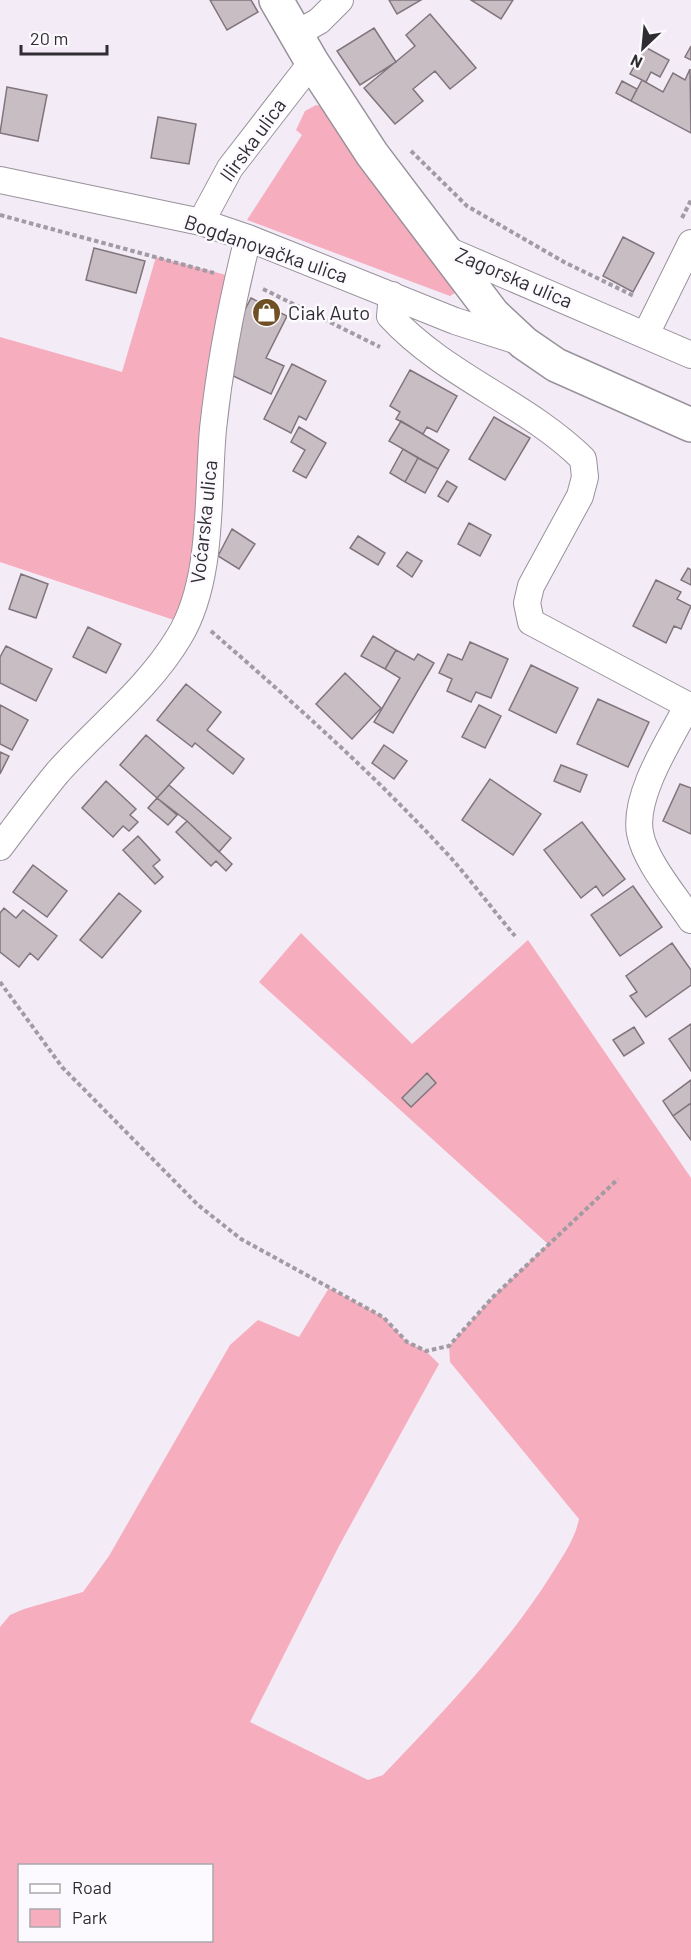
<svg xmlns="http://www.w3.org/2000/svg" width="691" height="1960" font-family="Barlow,sans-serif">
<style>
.green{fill:#f6adbe;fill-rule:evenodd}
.building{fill:#c9bdc4;stroke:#80757c;stroke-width:1.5}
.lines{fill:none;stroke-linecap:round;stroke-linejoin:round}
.street-casing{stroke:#99919b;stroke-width:28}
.secondary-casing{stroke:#99919b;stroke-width:36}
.path{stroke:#a19ba4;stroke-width:4;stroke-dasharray:4.5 3;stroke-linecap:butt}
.street{stroke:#fff;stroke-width:26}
.secondary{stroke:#fff;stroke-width:33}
.labels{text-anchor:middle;stroke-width:5;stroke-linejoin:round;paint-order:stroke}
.street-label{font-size:20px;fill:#302d32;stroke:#fdfaff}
.poi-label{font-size:20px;fill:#302d32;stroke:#fdfaff;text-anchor:start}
</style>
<rect width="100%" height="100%" fill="#f3ebf6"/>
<!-- green -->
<path class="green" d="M316 105 324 107 460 290 450 296 247 220 302 135 296 130 305 111Z
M156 257 238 278 186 624 0 562V337L122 372Z
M301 933 412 1044 528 940 691 1178V1960H0V1627L10 1615 24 1609 83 1592 109 1556 230 1345 258 1320 299 1337 329 1288 383 1317 407 1342 426 1351 439 1364 339 1546 250 1722 368 1780 383 1775C444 1711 506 1647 553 1572 564 1554 575 1539 579 1519L450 1362 449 1346 493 1297 548 1244 259 982ZM20 1866H212V1940H20Z"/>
<!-- building -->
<path class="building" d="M210 0H251L258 12 227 30Z
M389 0H421L397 14Z
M471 0H513L501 19Z
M430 14 476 68 450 89 435 71 413 89 423 101 395 124 364 88 415 46 406 35Z
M374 28 396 62 360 85 337 51Z
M691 46V60L685 57Z
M645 47 669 60 660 77 651 72 646 82 630 74Z
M690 69 691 133 631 101 642 80 663 92 673 73 685 80Z
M622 81 637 89 631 101 616 93Z
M7 87 47 95 38 141 0 133Z
M158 117 196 124 189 164 151 158Z
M623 237 654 253 633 292 603 276Z
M94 248 145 261 136 293 86 280Z
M251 298 287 316 266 358 284 366 271 394 227 373 237 352 226 347Z
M292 364 326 381 306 420 299 416 291 433 264 419Z
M410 370 457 396 437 432 427 427 423 434 396 419 400 412 390 406Z
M494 417 530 438 505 480 469 459Z
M401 421 449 450 438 469 389 441Z
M299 427 326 443 306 478 293 471 305 450 291 442Z
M403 449 418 458 405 482 390 473Z
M418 458 438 469 425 493 405 482Z
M447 481 457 487 448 502 438 496Z
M469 523 491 535 480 556 458 544Z
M232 529 255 544 239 569 218 556Z
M358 536 385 553 378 565 350 548Z
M407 552 422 561 412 577 397 566Z
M688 568 691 570V585L681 580Z
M21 574 48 584 36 618 9 609Z
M656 580 681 592 677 599 691 606 681 629 674 626 666 643 633 626Z
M88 627 121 644 106 673 73 657Z
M373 636 396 650 385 669 361 656Z
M470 642 508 659 491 698 476 692 471 702 447 691 452 679 439 673 448 654 462 660Z
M6 646 52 669 36 701 0 683V657Z
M396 650 414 660 418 654 434 663 393 733 374 722 400 678 385 669Z
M531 665 578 688 556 733 509 710Z
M345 673 381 708 352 739 316 704Z
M186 684 221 712 207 730 244 759 233 774 195 743 192 747 157 720Z
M598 699 649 722 628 767 577 744Z
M0 705 28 720 12 750 0 744Z
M479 705 501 716 485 748 462 737Z
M146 735 184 768 157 798 120 765Z
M384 745 407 761 394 779 372 763Z
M0 752 9 756 0 774Z
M561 765 587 775 580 792 554 781Z
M490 779 541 814 513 855 462 820Z
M106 781 136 809 130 815 138 822 129 831 123 826 113 837 82 808Z
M680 784 691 788V834L663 821Z
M169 785 231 838 219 852 187 821 157 798Z
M157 798 177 815 168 825 148 808Z
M187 821 232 864 226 871 216 861 211 866 176 832Z
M582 822 625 879 603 896 596 886 581 898 544 850Z
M138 836 160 860 153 866 163 877 155 884 123 850Z
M33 865 67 891 47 917 13 892Z
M633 886 662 927 620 956 591 915Z
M119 893 141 911 102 958 80 940Z
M4 908 16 918 23 910 57 936 38 960 30 953 19 967 0 952V913Z
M672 943 691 970V985L646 1017 630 996 637 992 626 976Z
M691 1024V1071L669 1039Z
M634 1027 644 1043 624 1056 613 1040Z
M427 1073 436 1083 411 1107 402 1098Z
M691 1080V1103L673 1116 663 1101Z
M691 1103V1140L673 1116Z"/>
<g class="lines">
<defs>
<path id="street" d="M296 34 319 21 340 0
M0 180 201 222 248 238 455 321 521 342
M201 222 230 168 312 62
M445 249 691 355
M392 295 390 316C445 376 526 403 583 459L585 477 580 496 531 586 527 603 531 622 691 707
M646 334 691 243
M688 705C671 738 633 795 640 833 645 861 675 896 691 920
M0 847C19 822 38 796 58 772 98 727 148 689 179 637 214 580 207 494 213 429 220 363 232 301 248 238"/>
<path id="secondary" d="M276 0 312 62 372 154 493 314 524 343 556 365 691 425"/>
</defs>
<!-- street casing -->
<use href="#street" class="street-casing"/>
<!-- secondary casing -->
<use href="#secondary" class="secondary-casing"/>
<!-- path -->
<path class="path" d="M411 151 467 206 564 262 634 296
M0 215 214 273
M682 218 691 200
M263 289 380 347
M211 631C294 703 377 777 451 858 473 883 493 910 515 936
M0 982 62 1067 198 1205 241 1239 383 1317 407 1342 426 1351 449 1346 493 1297 618 1179"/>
<!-- street -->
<use href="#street" class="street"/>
<!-- secondary -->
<use href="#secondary" class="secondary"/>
</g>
<!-- icons -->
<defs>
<symbol id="shop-disc" viewBox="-11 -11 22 22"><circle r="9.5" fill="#6f5025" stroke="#fdfaff"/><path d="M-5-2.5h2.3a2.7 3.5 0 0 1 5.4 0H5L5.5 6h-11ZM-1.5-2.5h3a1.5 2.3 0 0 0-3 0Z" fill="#fff"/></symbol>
</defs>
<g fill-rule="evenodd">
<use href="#shop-disc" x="250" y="296" width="33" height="33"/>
</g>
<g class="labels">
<!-- street labels -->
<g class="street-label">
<text transform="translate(253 140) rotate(-54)" y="7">Ilirska ulica</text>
<text transform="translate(266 249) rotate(19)" y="7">Bogdanovačka ulica</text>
<text transform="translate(514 278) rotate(23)" y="7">Zagorska ulica</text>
<text transform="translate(204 522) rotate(-84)" y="7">Voćarska ulica</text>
</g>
<!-- poi labels -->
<g class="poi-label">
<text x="288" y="320">Ciak Auto</text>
</g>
</g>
<!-- legend -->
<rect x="18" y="1864" width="195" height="78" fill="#fdfaff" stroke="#aba8ad" stroke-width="1.5"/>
<rect x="30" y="1884" width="30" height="9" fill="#ffffff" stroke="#aba8ad" stroke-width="1.5"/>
<text x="72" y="1894" font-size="18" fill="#302d32">Road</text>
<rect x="30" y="1909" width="30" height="18" fill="#f6adbe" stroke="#aba8ad" stroke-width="1.5"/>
<text x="72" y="1924" font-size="18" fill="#302d32">Park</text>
<!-- north arrow -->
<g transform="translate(643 48) rotate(206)" stroke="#fdfaff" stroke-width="4.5" paint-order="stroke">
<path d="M0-4.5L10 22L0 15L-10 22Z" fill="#302d32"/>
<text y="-9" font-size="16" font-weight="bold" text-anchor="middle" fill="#302d32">N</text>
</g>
<!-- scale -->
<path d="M21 45v9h86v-9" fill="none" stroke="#302d32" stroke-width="3"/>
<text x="30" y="45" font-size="18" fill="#302d32" stroke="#fdfaff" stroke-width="4.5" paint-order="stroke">20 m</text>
</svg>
